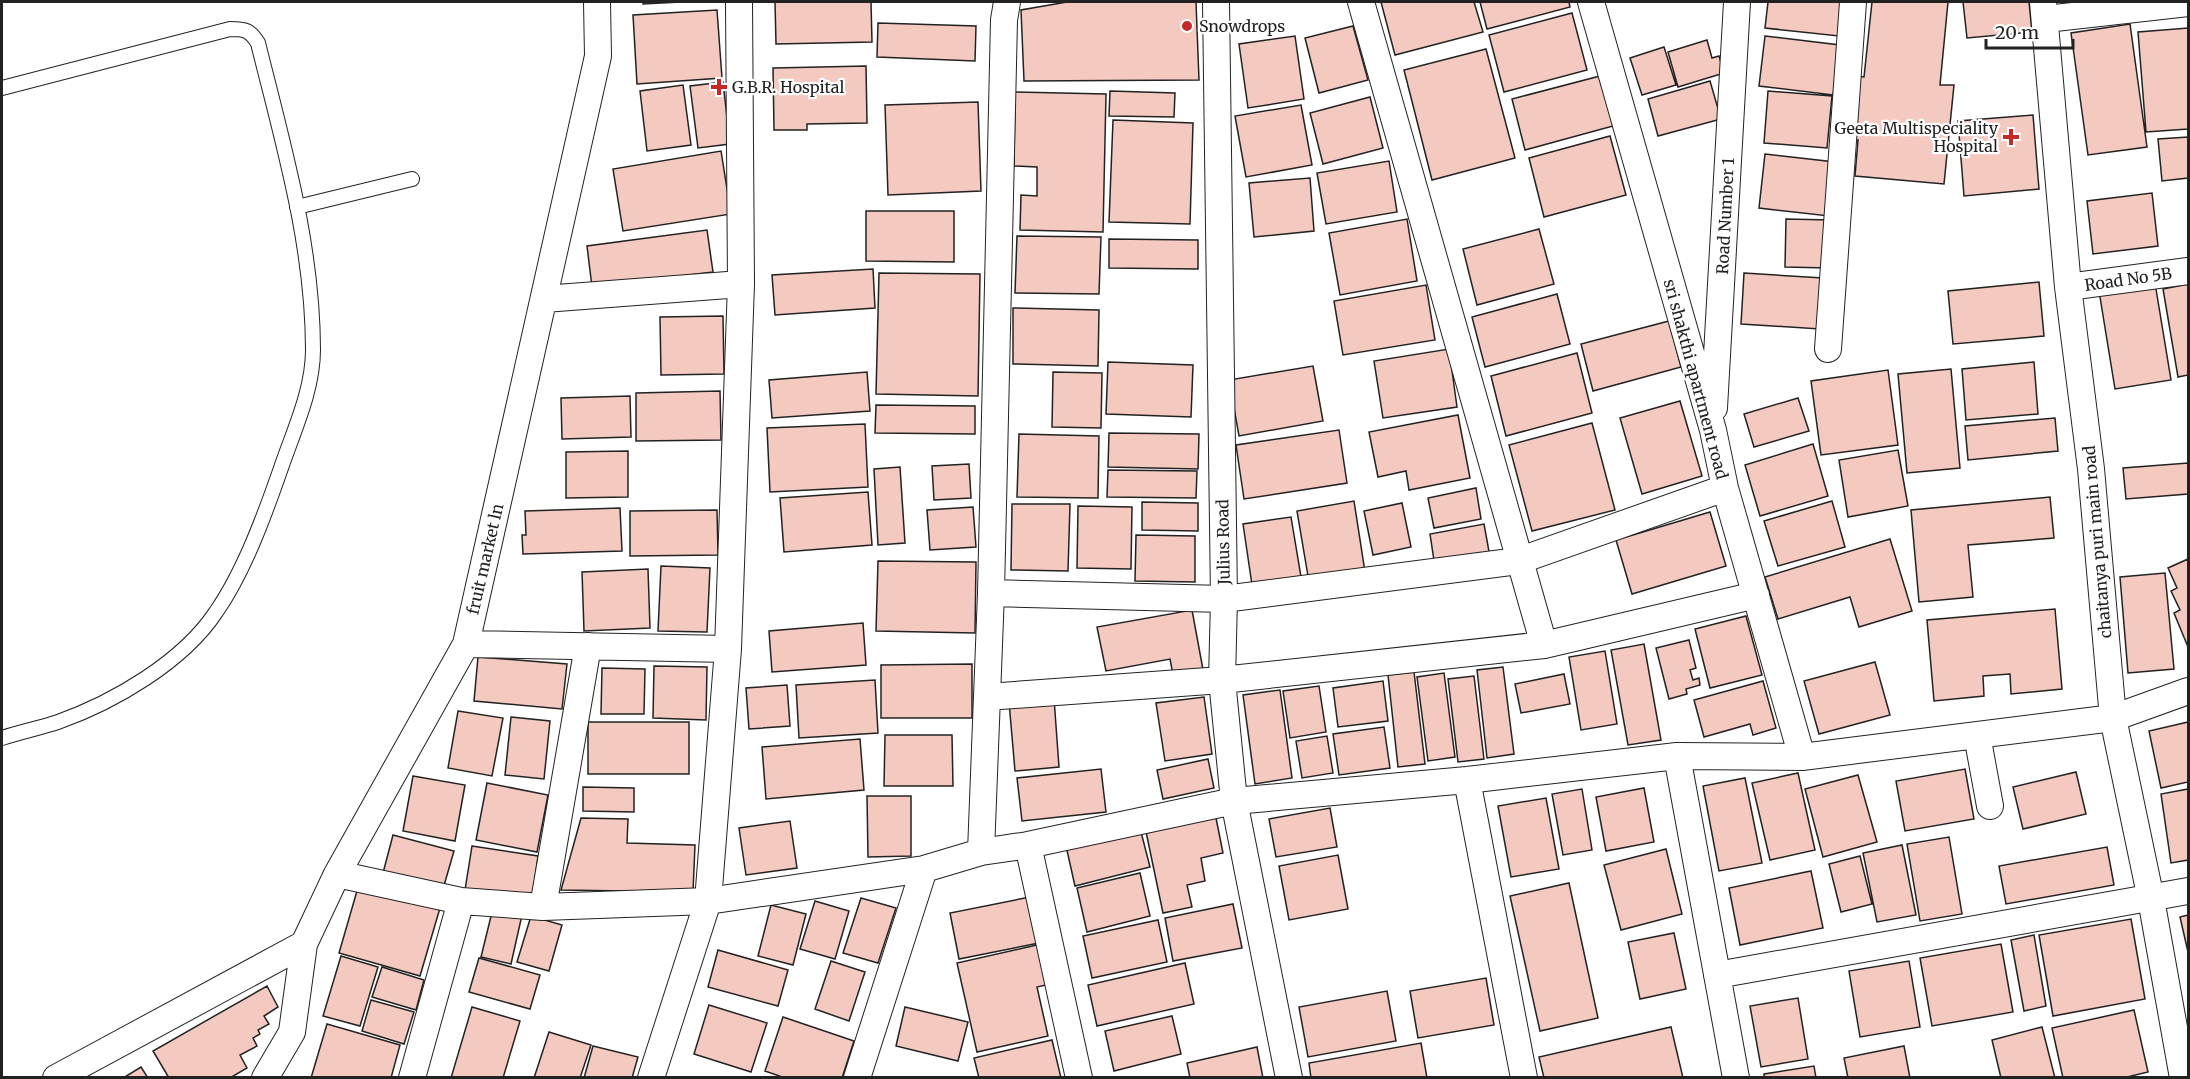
<svg xmlns="http://www.w3.org/2000/svg" width="2190" height="1079" font-family="Merriweather,serif">
<style>
.building{fill:#f3c9c0;stroke:#222;stroke-width:1.5}
.lines{fill:none;stroke-linecap:round;stroke-linejoin:round}
.lane-casing{stroke:#222;stroke-width:16}
.street-casing{stroke:#222;stroke-width:28}
.lane{stroke:#fff;stroke-width:14}
.street{stroke:#fff;stroke-width:26}
.poi-dot{fill:#c62828;stroke:#fff;stroke-width:2}
.labels{text-anchor:middle;stroke-width:4.5;stroke-linejoin:round;paint-order:stroke}
.poi-label{font-size:16px;fill:#222;stroke:#fff;text-anchor:start}
.street-label{font-size:16px;fill:#222;stroke:#fff}
</style>
<rect width="100%" height="100%" fill="#fff"/>
<!-- building -->
<path class="building" d="M643 2H681L643 4Z
M775 2H871L872 42 776 44Z
M1067 2H1196L1199 80 1024 81 1021 10Z
M1381 2H1474L1483 32 1395 55Z
M1480 2H1569L1570 7 1487 29Z
M1768 2H1843L1839 36 1765 28Z
M1872 2H1948L1940 85H1954L1944 184 1855 176 1858 140 1848 139 1854 76 1864 77Z
M1963 2H2029L2032 32 1967 38Z
M717 10 722 78 637 84 633 15Z
M1572 13 1587 70 1504 92 1489 35Z
M878 23 976 26 975 61 877 57Z
M2130 24 2147 147 2088 155 2071 33Z
M1353 26 1368 80 1319 93 1305 38Z
M2188 28V129L2146 132 2138 32Z
M1295 36 1304 99 1248 108 1239 44Z
M1765 36 1840 45 1833 95 1759 86Z
M1707 40 1712 58 1719 56 1724 73 1678 87 1668 52Z
M1664 47 1676 85 1642 95 1630 58Z
M1486 49 1515 158 1432 180 1404 70Z
M866 66 867 123 807 124V130H774L773 68Z
M1600 76 1613 126 1525 150 1512 99Z
M1710 81 1721 119 1658 136 1648 99Z
M723 82 730 144 698 148 690 86Z
M683 85 691 145 647 151 640 91Z
M1110 91 1175 93 1174 117 1109 116Z
M1768 91 1832 96 1827 148 1764 143Z
M1015 92 1106 94 1103 232 1020 230 1021 195 1037 196V167L1014 166Z
M1370 97 1383 148 1323 164 1310 113Z
M978 102 981 191 888 195 885 105Z
M1301 105 1312 165 1246 177 1235 116Z
M2033 115 2039 189 1964 196 1958 121Z
M1113 120 1193 123 1190 224 1109 222Z
M1610 136 1626 195 1544 217 1529 158Z
M2188 137V178L2162 181 2158 139Z
M721 151 731 214 623 231 613 169Z
M1765 154 1835 162 1829 216 1759 208Z
M1389 161 1397 212 1326 224 1317 173Z
M1310 178 1314 231 1254 237 1249 183Z
M2152 193 2158 246 2093 254 2087 201Z
M866 211H954V262L866 261Z
M1407 219 1417 281 1340 295 1329 233Z
M1786 219 1830 220 1828 268 1785 267Z
M1539 229 1554 284 1477 305 1463 249Z
M707 230 713 272 592 287 587 246Z
M1017 236 1101 237 1099 294 1015 293Z
M1109 239 1198 240V269L1109 268Z
M873 269 875 308 775 315 772 275Z
M879 273 980 274 978 396 876 394Z
M1744 273 1823 278 1820 329 1741 324Z
M2039 282 2044 336 1953 344 1948 291Z
M2155 283 2171 380 2115 389 2099 291Z
M2188 284V375L2178 377 2163 289Z
M1426 285 1435 340 1343 355 1334 301Z
M1557 294 1570 344 1485 367 1472 317Z
M1013 308 1099 310 1098 366 1013 364Z
M723 316 724 374 661 375 660 317Z
M1669 321 1681 367 1593 391 1581 344Z
M1449 349 1457 407 1383 418 1374 361Z
M1577 353 1592 413 1506 436 1491 376Z
M1108 362 1193 365 1191 417 1106 414Z
M2034 362 2038 414 1966 420 1962 369Z
M1313 366 1323 421 1239 436 1229 380Z
M1951 369 1960 468 1907 473 1898 374Z
M1888 370 1898 445 1821 455 1811 381Z
M867 372 870 411 772 418 769 380Z
M1053 372 1102 373 1101 428 1052 427Z
M720 391 721 440 636 441V393Z
M630 396 631 437 562 439 561 398Z
M1798 398 1809 431 1754 447 1744 414Z
M1680 401 1702 476 1642 494 1620 418Z
M876 405 975 406V434L875 433Z
M1458 415 1470 478 1409 490 1406 471 1378 477 1369 432Z
M2055 418 2058 451 1968 460 1965 426Z
M1592 423 1615 510 1532 531 1509 445Z
M865 424 868 487 770 492 767 428Z
M1339 430 1347 483 1244 499 1236 445Z
M1109 433 1199 434 1198 469 1108 467Z
M1019 434 1099 436 1098 498 1017 497Z
M1813 444 1828 496 1760 516 1745 465Z
M1898 450 1908 506 1848 517 1839 460Z
M628 451V497L566 498V452Z
M2188 463V494L2126 499 2123 468Z
M969 464 971 498 934 500 932 466Z
M900 467 905 543 878 545 874 469Z
M1108 470 1197 471 1196 498 1107 497Z
M1476 488 1481 519 1434 528 1428 498Z
M868 492 872 545 784 552 780 498Z
M2050 497 2054 538 1968 545 1973 597 1919 602 1911 510Z
M1354 501 1365 572 1309 582 1297 511Z
M1832 501 1845 547 1778 566 1764 521Z
M1142 502 1198 503V531L1142 530Z
M1402 503 1411 547 1373 555 1364 511Z
M1012 504H1070L1068 571 1011 570Z
M1078 506 1132 507 1131 569 1077 568Z
M973 507 976 547 930 550 927 510Z
M620 508 622 551 523 554 522 535H526L525 511Z
M717 510 718 555 630 556V511Z
M1710 512 1726 566 1632 594 1616 540Z
M1291 517 1301 577 1252 585 1243 524Z
M1484 524 1490 557 1435 567 1430 534Z
M1136 535 1195 536V582L1135 581Z
M1890 539 1912 611 1859 627 1850 597 1778 619 1765 577Z
M2188 559V647L2174 613 2180 610 2171 591 2177 588 2168 568Z
M878 561 976 562 975 633 876 631Z
M661 566 710 568 707 632 658 631Z
M648 569 650 628 584 631 582 572Z
M2165 573 2174 669 2128 673 2120 577Z
M2055 609 2062 689 2011 694 2010 674 1983 676 1984 696 1934 701 1927 620Z
M1192 610 1204 675 1174 680 1170 659 1106 671 1097 627Z
M1746 616 1762 675 1710 688 1695 629Z
M863 623 866 665 772 672 769 631Z
M1689 640 1696 668 1690 670 1693 680 1699 678 1700 685 1686 689 1687 694 1669 699 1656 648Z
M1644 644 1661 740 1628 745 1611 650Z
M1605 651 1617 724 1581 730 1569 657Z
M478 657 567 664 562 709 474 701Z
M1875 662 1890 715 1819 734 1804 681Z
M972 664V718H881V665Z
M654 666 707 667 706 720 653 718Z
M1503 667 1514 754 1487 758 1477 670Z
M602 668 645 669 644 714H601Z
M1414 672 1425 764 1398 767 1388 675Z
M1444 673 1455 757 1428 761 1417 677Z
M1564 674 1570 704 1521 713 1515 684Z
M1474 676 1484 759 1458 762 1448 679Z
M875 680 878 733 799 738 796 685Z
M1383 681 1388 721 1338 727 1333 688Z
M1763 681 1776 728 1753 735 1750 724 1704 737 1694 700Z
M787 685 790 726 749 729 746 688Z
M1319 686 1326 732 1290 738 1283 691Z
M1280 690 1292 778 1255 784 1243 695Z
M1204 697 1212 754 1165 761 1156 703Z
M1054 698 1059 767 1015 771 1009 702Z
M458 711 503 718 492 776 448 768Z
M511 717 550 721 544 779 505 775Z
M588 722H689V774H588Z
M2188 722V782L2161 788 2149 731Z
M1384 727 1390 768 1339 775 1333 734Z
M885 735H952L953 786H884Z
M1327 736 1333 773 1302 778 1296 741Z
M860 739 864 790 766 799 762 747Z
M1208 759 1214 788 1163 799 1157 770Z
M1101 769 1106 812 1022 821 1017 778Z
M1965 769 1974 819 1905 831 1896 781Z
M2076 772 2086 814 2023 829 2013 787Z
M1798 773 1815 850 1770 860 1752 783Z
M1858 775 1877 842 1823 857 1805 789Z
M413 776 465 785 455 841 403 831Z
M1745 778 1762 863 1719 871 1703 786Z
M487 783 548 795 537 852 476 840Z
M583 787 634 788V812L583 811Z
M1644 788 1654 842 1606 851 1596 797Z
M1582 789 1592 850 1563 855 1552 794Z
M2188 789V860L2171 863 2161 794Z
M867 796H911V856L868 857Z
M1546 798 1559 869 1511 877 1498 806Z
M1330 808 1337 847 1276 857 1269 819Z
M1215 813 1223 853 1201 858 1205 881 1187 885 1192 907 1163 913 1145 827Z
M581 818 628 819 627 843 695 845 693 892 561 890Z
M790 821 797 868 746 875 739 828Z
M1140 828 1150 867 1075 886 1066 846Z
M393 835 454 851 443 889 383 873Z
M1949 837 1962 914 1920 921 1907 844Z
M1902 845 1916 915 1877 922 1863 853Z
M472 846 538 856 532 900 465 890Z
M2107 847 2114 885 2006 904 1999 866Z
M1666 849 1682 914 1621 930 1604 865Z
M1338 855 1348 909 1289 920 1279 866Z
M1860 856 1872 904 1841 912 1829 864Z
M1811 871 1823 928 1740 945 1729 888Z
M1140 873 1150 916 1087 932 1077 888Z
M1569 883 1598 1018 1540 1031 1510 896Z
M359 884 440 908 420 976 339 953Z
M1035 896 1044 942 959 959 950 913Z
M861 898 896 908 878 963 843 953Z
M815 901 849 911 835 959 800 949Z
M1233 904 1242 948 1173 961 1165 918Z
M771 905 806 914 793 965 758 956Z
M493 908 522 915 511 964 481 957Z
M2188 915V952L2180 917Z
M531 916 562 925 549 971 517 962Z
M2131 919 2145 999 2053 1016 2039 935Z
M1158 920 1167 962 1092 978 1083 936Z
M1674 933 1686 989 1640 999 1628 942Z
M2034 935 2046 1006 2024 1011 2011 940Z
M1041 944 1050 984 1037 987 1048 1036 977 1052 957 963Z
M2001 944 2013 1012 1932 1026 1920 958Z
M718 950 788 970 778 1006 708 987Z
M341 956 378 967 360 1026 323 1016Z
M479 958 540 975 530 1009 469 992Z
M831 961 865 972 849 1021 815 1009Z
M1909 961 1920 1027 1860 1037 1849 971Z
M1185 963 1194 1004 1097 1026 1088 985Z
M382 967 424 980 416 1010 372 997Z
M1486 978 1494 1025 1418 1038 1410 991Z
M267 986 278 1007 264 1016 269 1024 258 1030 260 1034 253 1038 257 1046 240 1055 247 1068 230 1078H169L153 1051Z
M1387 991 1396 1041 1308 1057 1299 1007Z
M1798 998 1808 1059 1761 1067 1750 1006Z
M371 1000 414 1012 404 1044 362 1031Z
M709 1005 767 1023 751 1072 694 1054Z
M472 1007 520 1021 503 1078H451Z
M905 1007 968 1022 958 1061 896 1046Z
M2134 1010 2148 1072 2123 1078H2063L2052 1028Z
M1172 1016 1181 1054 1114 1071 1105 1031Z
M783 1017 854 1041 842 1078H785L765 1071Z
M327 1024 400 1045 391 1078H311Z
M1671 1027 1683 1078H1544L1539 1057Z
M2042 1027 2055 1078H2001L1992 1040Z
M549 1032 591 1045 580 1078H534Z
M1052 1040 1061 1078H979L974 1058Z
M1421 1043 1427 1078H1311L1309 1063Z
M593 1046 638 1057 632 1078H584Z
M1904 1046 1910 1078H1848L1844 1058Z
M1257 1047 1263 1078H1190L1187 1063Z
M1814 1066 1816 1078H1764V1074Z
M141 1067 148 1078H123Z"/>
<g class="lines">
<defs>
<path id="lane" d="M2 88 230 29C245 29 250 30 258 43 283 144 313 245 313 350 313 390 294 430 281 468 265 514 244 572 216 612 183 662 114 702 58 722 40 728 20 732 2 738
M297 207 412 179"/>
<path id="street" d="M1216 2 1224 599 1222 680 1234 801 1289 1078
M1361 2 1544 645
M1591 2 1713 430 1725 488 1802 757
M2043 2 2068 287 2091 469 2113 718 2151 899 2183 1078
M2046 19 2188 3
M2068 287 2188 271
M544 299 741 284
M1828 349 1853 2
M1714 408 1737 2
M991 593 1224 599 1518 561 1725 488
M466 644 728 649
M987 697 1222 680 1544 645 1756 595
M1977 735 1990 806
M1677 756 1736 1078
M1467 780 1524 1078
M1028 845 1079 1078
M981 852 991 593 1004 20 1007 2
M337 874 461 901 543 907 708 901 924 869 981 852 1028 845 1234 801 1467 780 1677 756 1802 757 2113 718 2188 691
M543 907 588 646
M1717 975 2188 891
M56 1078 304 944
M265 1078 292 1032 304 944 337 874 466 644 598 56 597 2
M412 1078 461 901
M651 1078 708 901 728 649 741 284 739 2
M857 1078 924 869"/>
</defs>
<!-- lane casing -->
<use href="#lane" class="lane-casing"/>
<!-- street casing -->
<use href="#street" class="street-casing"/>
<!-- lane -->
<use href="#lane" class="lane"/>
<!-- street -->
<use href="#street" class="street"/>
</g>
<!-- markers -->
<g class="poi-dot">
<circle cx="1187" cy="26" r="6"/>
<path d="M716 78h6v6h6v6h-6v6h-6v-6h-6v-6h6z"/>
<path d="M2008 128h6v6h6v6h-6v6h-6v-6h-6v-6h6z"/>
</g>
<g class="labels">
<!-- poi labels -->
<g class="poi-label">
<text x="1199" y="32">Snowdrops</text>
<text x="732" y="93">G.B.R. Hospital</text>
<text x="1998" y="134" text-anchor="end">Geeta Multispeciality<tspan x="1998" dy="18">Hospital</tspan></text>
</g>
<!-- street labels -->
<g class="street-label">
<text transform="translate(1725 216) rotate(-87)" y="6">Road Number 1</text>
<text transform="translate(2128 279) rotate(-8)" y="6">Road No 5B</text>
<text transform="translate(1696 379) rotate(75)" y="6">sri shakthi apartment road</text>
<text transform="translate(1223 542) rotate(-91)" y="6">Julius Road</text>
<text transform="translate(2097 542) rotate(-95)" y="6">chaitanya puri main road</text>
<text transform="translate(485 559) rotate(-77)" y="6">fruit market ln</text>
</g>
</g>
<!-- border -->
<rect width="2190" height="1079" fill="none" stroke="#222222" stroke-width="6"/>
<!-- scale -->
<path d="M1986 39v9h87v-9" fill="none" stroke="#222222" stroke-width="3"/>
<text x="1995" y="39" font-size="18" fill="#222222" stroke="#ffffff" stroke-width="4.5" paint-order="stroke">20 m</text>
</svg>
